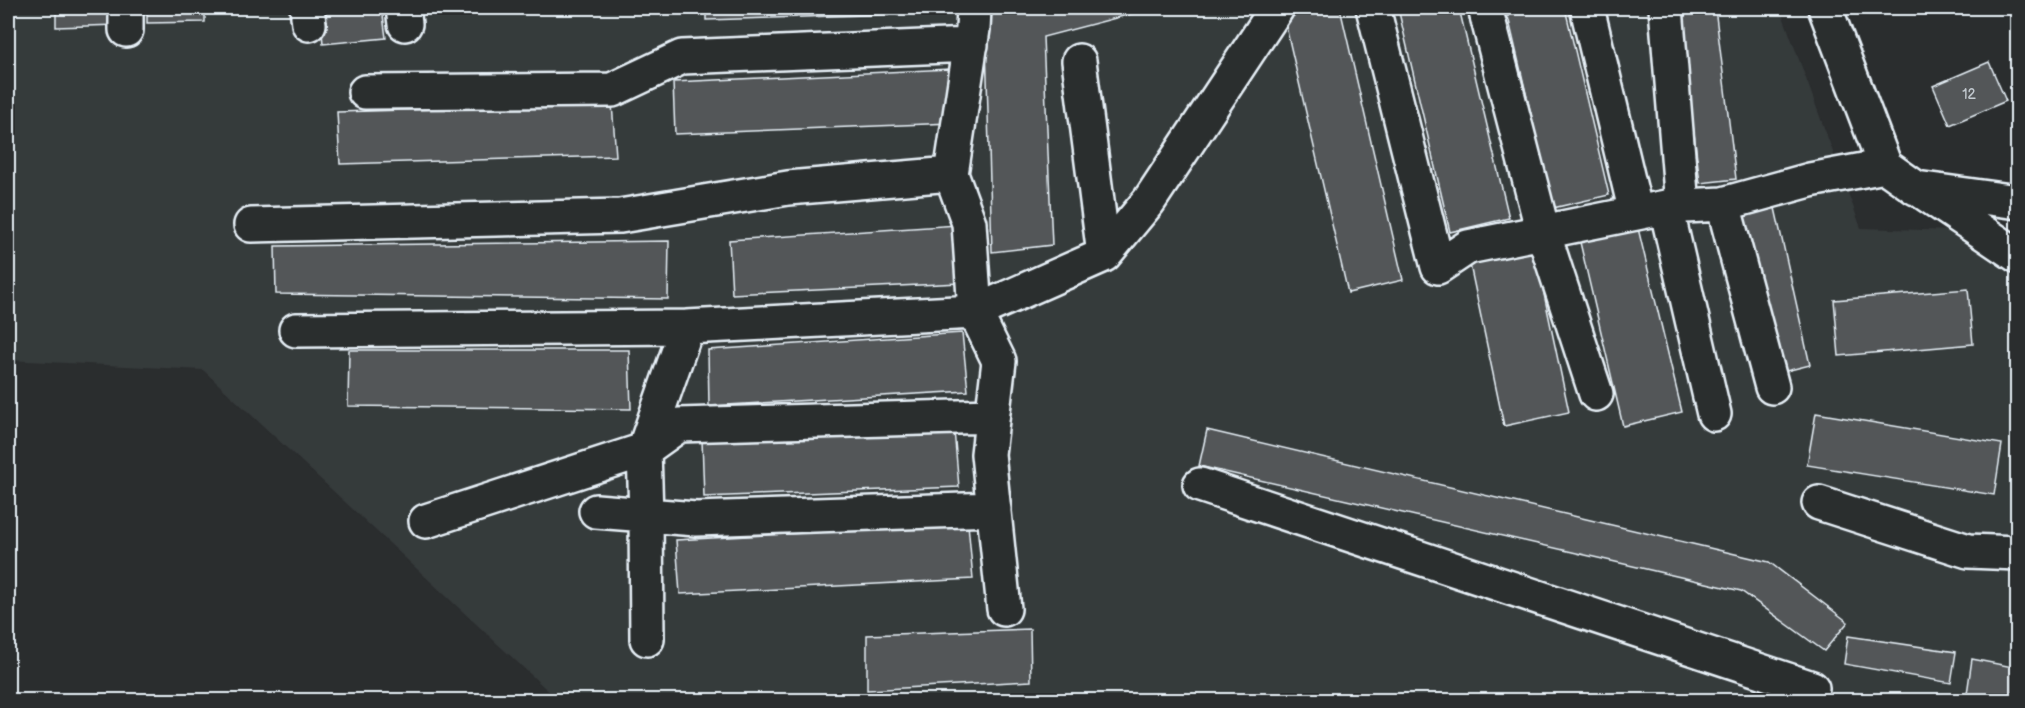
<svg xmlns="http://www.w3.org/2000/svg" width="2025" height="708" font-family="'Balsamiq Sans',sans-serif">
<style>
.built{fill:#363a3b}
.building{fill:#535759;stroke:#e8f1f8;stroke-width:1.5}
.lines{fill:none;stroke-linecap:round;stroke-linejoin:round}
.minor-casing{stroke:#e8f1f8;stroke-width:38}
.minor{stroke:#2a2d2e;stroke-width:33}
.labels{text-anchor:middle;stroke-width:4.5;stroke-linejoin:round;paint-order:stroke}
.number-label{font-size:14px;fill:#c3cad0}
</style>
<rect width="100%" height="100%" fill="#2a2d2e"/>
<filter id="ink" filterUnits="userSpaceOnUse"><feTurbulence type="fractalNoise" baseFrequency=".0167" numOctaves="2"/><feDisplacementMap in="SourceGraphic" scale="12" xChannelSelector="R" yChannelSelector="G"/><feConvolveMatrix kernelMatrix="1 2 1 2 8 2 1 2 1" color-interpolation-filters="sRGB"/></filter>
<g filter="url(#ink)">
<!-- built -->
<path class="built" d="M8 8H1780L1861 228 2017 233V700H558L203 370 8 360Z"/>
<!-- building -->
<path class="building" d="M56 8H117V25L56 27Z
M147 8H205V22L147 23Z
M320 8H382L386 38 323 44Z
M706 8H961V12L706 20Z
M985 8H1154L1043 37 1052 245 992 252Z
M1328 8H1340L1403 280 1348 293 1284 18Z
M1398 8H1459L1509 218 1450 232Z
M1506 8H1565L1609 195 1553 208Z
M1679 8H1715L1736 179 1700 183Z
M1989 62 2006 101 1950 125 1933 86Z
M950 69 952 123 675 134 673 82Z
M612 104 616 156 340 164 337 112Z
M1773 199 1810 365 1778 373 1740 206Z
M1637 224 1682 412 1623 426 1579 238Z
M958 225 960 283 732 294 729 240Z
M669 241 668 299 276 294 275 246Z
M1534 247 1569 412 1504 426 1469 260Z
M1968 289 1973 344 1839 356 1834 300Z
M962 333 968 391 709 406 708 350Z
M349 350H629L631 409 348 406Z
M1816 413 2002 444 1994 495 1807 465Z
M954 430 959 487 704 497 702 440Z
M1207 430 1769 562 1848 622 1824 651 1741 591 1199 466Z
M968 524 973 579 680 594 676 540Z
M1030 629 1031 681 867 690V635Z
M1848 636 1956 652 1951 683 1844 664Z
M1972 659 2018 668V700H1997L1967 694Z"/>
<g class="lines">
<defs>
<path id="minor" d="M126 8V30
M307 8 309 24
M403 8 405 24
M974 8 973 29 951 174 969 223 975 312 999 361 988 454 1004 609
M1373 8 1438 267 1468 247 1666 207 1723 204 1810 180 1885 166
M1485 8 1543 232 1596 394
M1587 8 1636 213
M1666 8 1682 206
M1825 8 1885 166 1916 188 2018 202
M1079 61 1104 255
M365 92 612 90 682 57 971 45
M1923 192 2018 256
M1723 204 1772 387
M1666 207 1714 414
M251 225 620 216 788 188 951 174
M296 330 687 327 975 312 1104 255 1149 201 1277 8
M1200 485 1812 688 1799 700
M1819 503 1968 551 2018 553
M596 511 696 519 994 509
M426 521 644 450 687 327
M647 639 646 515 644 450 679 425 992 416"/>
</defs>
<!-- minor casing -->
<use href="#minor" class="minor-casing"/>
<!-- minor -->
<use href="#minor" class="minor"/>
</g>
</g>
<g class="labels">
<!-- number labels -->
<g class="number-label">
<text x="1969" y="99">12</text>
</g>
</g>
<!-- margin -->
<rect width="2025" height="708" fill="none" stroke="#2a2d2e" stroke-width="30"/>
<rect x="15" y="15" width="1995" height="678" fill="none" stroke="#e8f1f8" stroke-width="2" filter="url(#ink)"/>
</svg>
